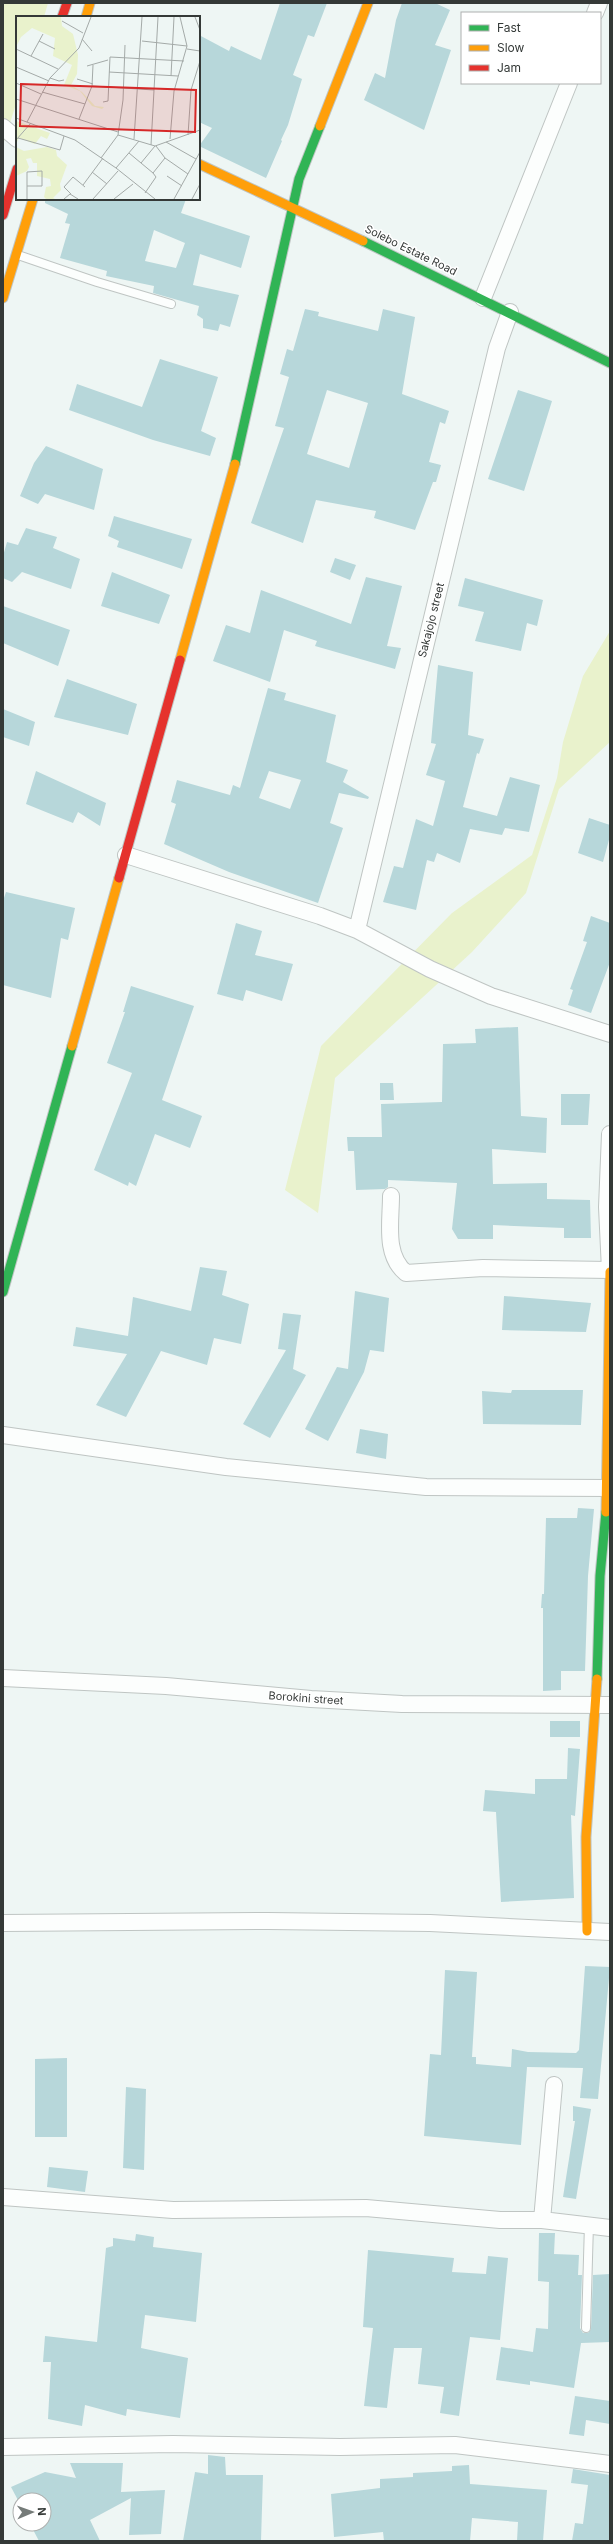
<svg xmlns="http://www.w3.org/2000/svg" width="613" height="2544" font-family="Inter,sans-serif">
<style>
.green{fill:#e9f2cc}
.building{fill:#b7d7da;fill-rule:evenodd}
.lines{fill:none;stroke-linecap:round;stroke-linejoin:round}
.lane-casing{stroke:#bfc5c3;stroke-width:10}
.street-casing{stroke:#bfc5c3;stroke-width:18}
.fast-casing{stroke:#bfc5c3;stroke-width:11}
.slow-casing{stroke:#bfc5c3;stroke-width:11}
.jam-casing{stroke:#bfc5c3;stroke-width:11}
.lane{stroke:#fcfefd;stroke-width:8}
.street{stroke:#fcfefd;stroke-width:16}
.fast{stroke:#30b455;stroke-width:9}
.slow{stroke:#ff9f0a;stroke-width:9}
.jam{stroke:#e5322d;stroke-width:9}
.labels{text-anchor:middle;stroke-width:3;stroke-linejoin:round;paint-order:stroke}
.street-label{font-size:11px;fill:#343937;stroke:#fff}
.inset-road{fill:none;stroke:#a4aaa8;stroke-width:1}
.view{fill:#d62828;fill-opacity:0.15;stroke:#d62828;stroke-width:2}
.inset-edge{fill:none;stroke:#343937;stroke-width:2}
</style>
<rect width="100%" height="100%" fill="#eef6f4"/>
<!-- green -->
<path class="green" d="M3 3H48L44 17H17V101L3 145Z
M610 631V742L559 789 526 893 472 952 335 1078 318 1213 285 1190 321 1046 452 913 532 855 557 778 563 742 583 676Z"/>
<!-- building -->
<path class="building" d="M280 3H327L314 37 308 35 293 75 302 79 288 125 281 140 282 141 266 178 199 146 212 128 199 122V35L229 51 231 46 261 60Z
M402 3H435L450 10 435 45 451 50 424 130 364 100 375 73 385 78 396 20Z
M45 199H186L181 213 250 236 241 268 200 254 193 285 239 295 230 327 220 324 218 331 203 328V319L197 315 199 306 153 293 154 286 106 276 107 271 60 258 70 224 65 223 68 214 45 203ZM154 230 185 243 176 268 145 261Z
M305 309 319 312 318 316 378 331 383 309 415 317 402 394 449 411 445 424 440 422 429 462 441 465 436 482H433L415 530 374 518 376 511 316 500 303 543 251 523 284 428 275 426 289 377 280 374 287 349 293 351ZM327 390 368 403 349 468 307 454Z
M160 359 218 377 201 431 216 438 210 456 153 440 69 410 77 384 142 407Z
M518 390 552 401 524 491 488 479Z
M46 446 103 469 94 510 45 494 38 504 20 496 34 463Z
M114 516 192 539 182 569 117 547 119 541 108 536Z
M26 528 57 537 53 548 80 559 71 589 22 572 12 582 3 578V556L7 542 18 545Z
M335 558 356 565 350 580 330 572Z
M112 572 170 595 159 624 101 606Z
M366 577 402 586 387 646 401 648 395 669 315 646 317 641 284 630 270 682 213 661 226 625 250 633 261 590 351 624Z
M465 578 543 600 537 626 527 623 521 651 475 641 484 612 458 606Z
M3 606 70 630 58 666 3 643Z
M438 665 473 672 468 735 484 739 479 754 477 753 463 807 497 816 510 777 540 785 529 832 505 828 502 835 470 829 460 863 437 853 434 862 427 860 416 910 383 902 394 866 403 868 416 819 433 826 445 781 426 775 436 744 431 743Z
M67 679 137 704 128 735 54 717Z
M268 688 286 693 284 700 336 715 326 762 348 770 343 782 369 797 368 799 339 793 330 823 343 828 318 903 229 872 164 844 176 804 171 802 177 780 230 795 233 785 240 788ZM269 771 301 780 290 809 259 798Z
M3 709 35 722 29 746 3 737Z
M36 771 106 803 100 826 78 812 73 823 26 804Z
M589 818 610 825V836L603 862 578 853Z
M6 892 75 908 68 940 61 938 51 998 3 985V901Z
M591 916 610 923V962L591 1013 568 1005 573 990 570 989 587 942 583 941Z
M236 923 262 931 255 955 293 964 282 1001 246 990 243 1001 217 994Z
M131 986 194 1006 162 1100 202 1116 190 1148 155 1134 136 1186 129 1182 128 1186 94 1170 132 1073 107 1063 125 1012H123Z
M518 1027 521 1116 547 1118 546 1153 492 1149 493 1184 547 1183V1199L590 1200 591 1238H564V1228L493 1225V1239H458L452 1229 457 1183 388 1180V1187L385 1189 356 1190 354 1151H348L347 1137H382L381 1104 442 1102 443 1044 476 1043 475 1029Z
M380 1083H393L394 1100H380Z
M561 1094H590L588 1125H561Z
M200 1267 227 1271 222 1295 249 1304 241 1344 214 1338 207 1365 161 1351 126 1417 96 1405 127 1354 73 1346 76 1327 128 1336 133 1297 191 1311Z
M355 1291 389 1298 384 1352 370 1350 364 1372 328 1441 305 1429 337 1367 348 1369Z
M504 1296 591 1303 586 1332 502 1330Z
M283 1313 301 1315 293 1369 306 1375 270 1438 243 1424 286 1350 278 1349Z
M512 1390H583L581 1425 483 1424 482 1391 511 1393Z
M360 1429 388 1434 386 1459 356 1453Z
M578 1508 594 1509 588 1576 585 1671H561V1690L543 1691V1608H541L542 1594H544L546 1518H577Z
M550 1721H580V1737H550Z
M568 1748 580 1749 575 1816 571 1815 574 1898 501 1902 496 1812 483 1811 485 1790 535 1794V1779H567Z
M585 1966 610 1967 598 2099 580 2098 583 2068 527 2067 521 2145 424 2136 430 2054 441 2055 445 1970 477 1972 472 2057H476V2064L511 2067 512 2049 528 2052 576 2053 579 2050Z
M67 2058V2137H35V2059Z
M126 2087 146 2089 144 2170 123 2168Z
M573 2106 591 2109 576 2199 563 2197 575 2121H573Z
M49 2167 88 2171 85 2192 47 2187Z
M539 2233H555L554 2254 579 2255 578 2275H582L580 2328 583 2333H588L591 2329 593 2275 610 2274V2342L581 2343 574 2388 530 2381V2385L496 2380 501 2347 533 2352 536 2328 548 2329 549 2282 538 2281Z
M136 2234 154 2237 153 2247 202 2253 196 2322 145 2315 141 2348 188 2358 180 2418 127 2409 126 2416 85 2405 82 2426 48 2419 51 2362H43L45 2336 97 2342 106 2248 113 2246V2238L135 2241Z
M368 2250 454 2258 452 2272 486 2274 488 2256 508 2258 500 2340 470 2337 459 2416 440 2413 444 2387 418 2384 422 2348H394L387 2408 364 2406 373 2328 363 2327Z
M575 2396 610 2401V2424L586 2420 584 2436 569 2434Z
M208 2455 225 2457 226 2475H263L261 2541H183L195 2472 208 2474Z
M70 2463H123L121 2492 165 2490 161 2534 129 2535 131 2498 90 2520 100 2541H39L30 2524H44V2500H20V2504L11 2487 45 2472 76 2478Z
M469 2465 470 2484 547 2490 543 2541H517L518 2522 472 2518 470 2541H384L383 2532 334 2537 331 2494 380 2488V2479L413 2477V2473L452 2471V2466Z
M573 2469 610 2475V2541H572L575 2523 583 2524 588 2485 571 2483Z"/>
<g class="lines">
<defs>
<path id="lane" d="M18 255 97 282 171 304
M586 2328 589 2224"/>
<path id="street" d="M595 13 599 3
M3 127 17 139
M483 298 569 83
M126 855 320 916 357 930 430 969 491 996 610 1034
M357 930 497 348 510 312
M610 1134 607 1207 610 1270
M391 1196C391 1222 384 1255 406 1273L483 1268 610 1270
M3 1435 226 1467 426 1487 610 1488
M3 1678 166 1686 311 1699 402 1704 610 1705
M3 1923 268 1921 430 1923 610 1932
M3 2197 173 2210 366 2208 500 2220H542L610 2228
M542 2220 554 2085
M3 2447 173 2444 340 2447 455 2445 610 2464"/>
<path id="fast" d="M363 241 610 363
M235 464 299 179 320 126
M3 1292 72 1046
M597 1679 600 1576 606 1512"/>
<path id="slow" d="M86 17 90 3
M320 126 368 3
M199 164 363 241
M3 298 33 199
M180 660 235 464
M72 1046 119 878
M606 1512 610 1272
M587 1931 586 1837 597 1679"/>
<path id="jam" d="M62 17 67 3
M3 215 17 169
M119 878 180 660"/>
</defs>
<!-- lane casing -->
<use href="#lane" class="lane-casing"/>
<!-- street casing -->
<use href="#street" class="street-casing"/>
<!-- fast casing -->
<use href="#fast" class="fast-casing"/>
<!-- slow casing -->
<use href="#slow" class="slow-casing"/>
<!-- jam casing -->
<use href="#jam" class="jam-casing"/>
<!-- lane -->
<use href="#lane" class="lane"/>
<!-- street -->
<use href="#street" class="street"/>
<!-- fast -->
<use href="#fast" class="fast"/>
<!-- slow -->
<use href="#slow" class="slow"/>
<!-- jam -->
<use href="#jam" class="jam"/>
</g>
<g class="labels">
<!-- street labels -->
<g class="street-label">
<text transform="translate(411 250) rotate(26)" y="4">Solebo Estate Road</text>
<text transform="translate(431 620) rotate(-76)" y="4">Sakajojo street</text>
<text transform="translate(306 1698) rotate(4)" y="4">Borokini street</text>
</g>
</g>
<!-- overview -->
<g transform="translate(16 16)">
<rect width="184" height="184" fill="#eef6f4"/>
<path d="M0 1H45L46 10 57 18 62 39 61 58 55 69 66 76 79 90 88 91 86 93 76 90 64 75 48 69 56 49 37 40 39 22 16 12 5 21 0 31ZM0 105 34 117 31 123 25 120 19 128 3 122 0 128ZM0 131 8 135 31 131 40 134 41 140 51 149 44 168 45 174 37 182 39 183H30L28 181 30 171 35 170 34 163 21 160V147H17L15 142 10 143 13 151 11 155 0 160Z" fill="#e9f2cc"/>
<path class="inset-road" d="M179 1 184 14M46 5 67 17M66 23 76 35M23 25 39 33M126 25 171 30M0 33 42 53M171 33 184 35M15 40 27 18M71 50 92 44M0 51 33 65M93 56 162 60M155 60 158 1M34 62 43 65 48 64M61 63 77 68M0 67 25 78M76 70 138 74M26 76 69 88M0 83 102 116M87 86 92 85 94 41 168 45M0 102 59 124 100 152 139 183M63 103 76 70 77 49M11 106 34 62 63 32 75 1M102 119 139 130 184 114M172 119 175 74 184 45M2 122 44 134 48 120M118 123 126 1M154 123 158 75 171 30 164 1M0 124 15 107M150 126 180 143M135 129 142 1M140 130 149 142 172 158M113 137 137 157 149 142M85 142 102 119 107 84 109 29M125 147 139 130M100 152 123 125M76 156 91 168M151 160 166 170M67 169 87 142M129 177 140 161 137 157M55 178 48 171 57 161 69 171M11 183V156L26 155V170H11M48 183 54 178 62 183M77 183 102 155M98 183 117 168M158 183 184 136M176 183 184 168"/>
<path class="view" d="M5 68 180 74 179 116 4 110Z"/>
<rect width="184" height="184" class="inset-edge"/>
</g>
<!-- border -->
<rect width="613" height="2544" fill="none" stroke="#343937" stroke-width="8"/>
<!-- legend -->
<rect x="461" y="12" width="140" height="72" fill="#ffffff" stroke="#aeb0af"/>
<rect x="469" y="25" width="20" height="6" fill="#30b455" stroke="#aeb0af"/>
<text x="497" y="32" font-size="12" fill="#343937">Fast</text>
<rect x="469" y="45" width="20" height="6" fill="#ff9f0a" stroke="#aeb0af"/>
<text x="497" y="52" font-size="12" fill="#343937">Slow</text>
<rect x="469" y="65" width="20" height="6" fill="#e5322d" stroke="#aeb0af"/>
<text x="497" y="72" font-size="12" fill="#343937">Jam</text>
<!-- north arrow -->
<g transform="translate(32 2512) rotate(88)"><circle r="19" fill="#ffffff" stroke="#aeb0af"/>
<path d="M0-3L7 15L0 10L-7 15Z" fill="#757b79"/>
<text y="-6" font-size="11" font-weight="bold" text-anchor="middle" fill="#343937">N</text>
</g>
</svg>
